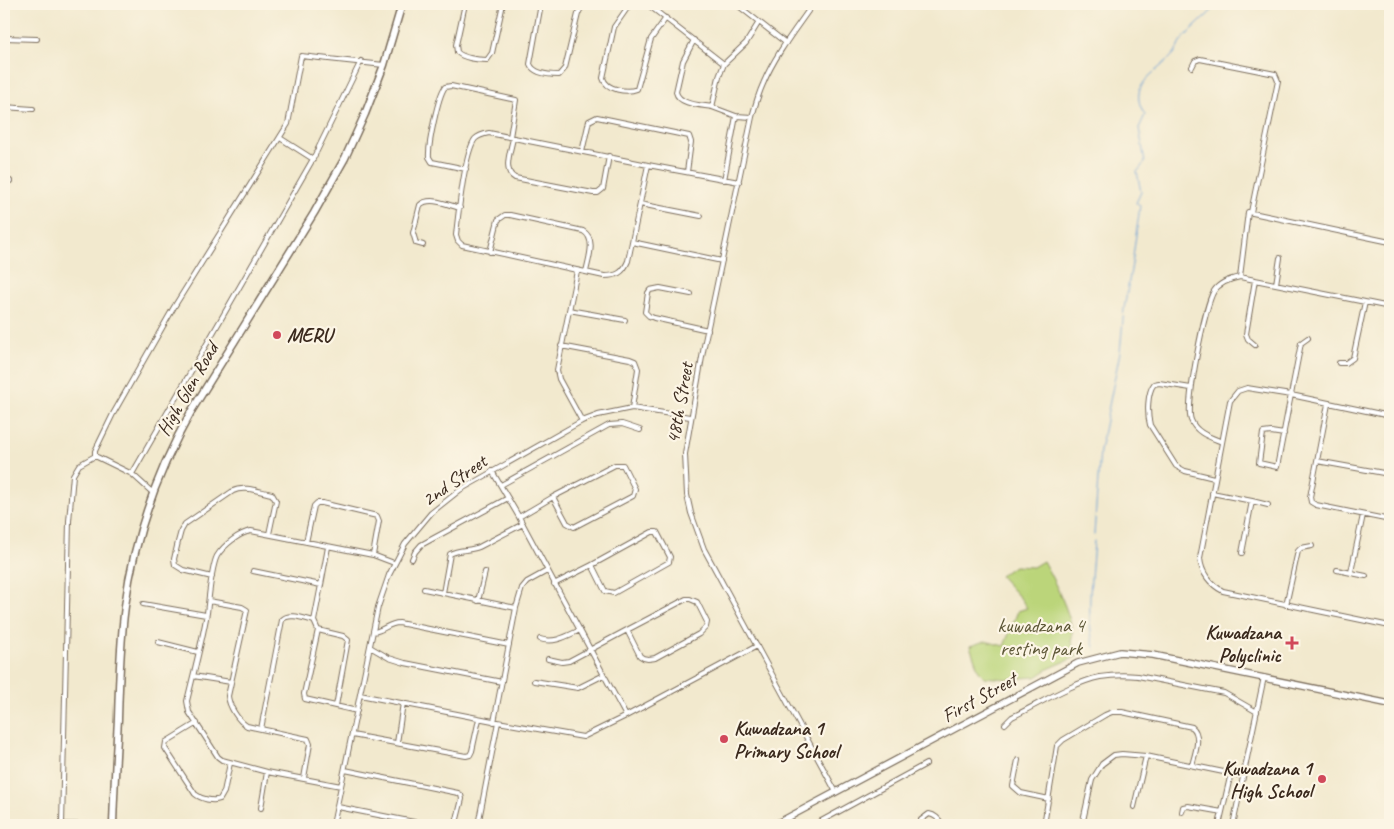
<svg xmlns="http://www.w3.org/2000/svg" width="1394" height="829" font-family="Caveat,sans-serif">
<style>
.green{fill:#bbd57a;stroke:#7b804c}
.lines{fill:none;stroke-linecap:round;stroke-linejoin:round}
.stream{stroke:#699ed6;stroke-width:1}
.street-casing{stroke:#7b6d5c;stroke-width:6}
.secondary-casing{stroke:#7b6d5c;stroke-width:8}
.primary-casing{stroke:#7b6d5c;stroke-width:9}
.street{stroke:#fff;stroke-width:4}
.secondary{stroke:#fff;stroke-width:5.5}
.primary{stroke:#fff;stroke-width:6}
.poi-dot{fill:#d1495b;stroke:#fcf5e5;stroke-width:2}
.labels{text-anchor:middle;stroke-width:4.5;stroke-linejoin:round;paint-order:stroke}
.poi-label{font-size:20px;font-weight:bold;fill:#3b2a1e;stroke:#fcf5e5;text-anchor:start}
.street-label{font-size:20px;fill:#3b2a1e;stroke:#fcf5e5}
.park-label{font-size:20px;fill:#5b5535;stroke:#fcf5e5}
</style>
<rect width="100%" height="100%" fill="#fcf5e5"/>
<filter id="ink" filterUnits="userSpaceOnUse"><feTurbulence type="fractalNoise" baseFrequency=".02" numOctaves="2"/><feDisplacementMap in="SourceGraphic" scale="10" xChannelSelector="R" yChannelSelector="G"/><feConvolveMatrix kernelMatrix="1 2 1 2 8 2 1 2 1" color-interpolation-filters="sRGB"/></filter>
<filter id="wash" filterUnits="userSpaceOnUse"><feTurbulence type="fractalNoise" baseFrequency=".0096" numOctaves="4" result="noise"/><feDisplacementMap in="SourceGraphic" scale="20" xChannelSelector="R" yChannelSelector="G"/><feGaussianBlur stdDeviation="1.12" result="paint"/><feColorMatrix in="noise" values="0 0 0 0 0 0 0 0 0 0 0 0 0 0 0 0 0 1.4 0 .05"/><feComposite in="paint" operator="in"/></filter>
<g filter="url(#wash)">
<rect width="100%" height="100%" fill="#f2e9ce"/>
<!-- green -->
<path class="green" d="M1043 561C1052 577 1078 625 1071 642L1078 656 1048 669 1036 677 1006 679 984 677 978 669 970 646 985 641 1004 646 1018 611 1027 608 1021 599 1000 576 1014 566 1033 567Z"/>
<g class="lines">
<!-- stream -->
<path class="stream" d="M1094 535 1100 450 1120 352 1124 309 1132 264 1140 206 1136 203 1141 192 1137 172 1145 162 1139 128 1145 115C1126 85 1154 75 1172 56 1177 52 1178 44 1182 40 1193 27 1207 17 1218 4
M1094 541C1092 572 1085 621 1095 650"/>
</g>
</g>
<g filter="url(#ink)">
<g class="lines">
<defs>
<path id="street" d="M465 4 456 45 457 52C463 58 477 60 487 60L492 53 503 4
M541 4 530 64C534 74 549 75 559 75L565 68 578 14 583 4
M630 4 614 27 603 78C606 90 627 93 637 89L651 39 666 18
M647 4 724 64
M736 4 786 43
M813 4C795 30 775 55 763 84 758 95 755 106 752 117L704 346 685 454 687 495 691 513 704 549 836 792
M4 38 37 39
M694 40 683 61 676 92C679 105 701 105 712 107
M1192 67 1195 61 1200 59 1275 74 1278 81 1251 212
M4 107 33 109
M752 117 736 116 712 107 719 77 724 64 746 43 759 22
M489 133 648 165 628 261C623 273 617 276 604 276L462 245 458 241 456 235C458 216 465 152 475 139 479 135 484 134 489 133Z
M280 138 313 159
M513 138C511 150 502 171 515 178L593 193H598L603 189 609 156
M582 152 589 121 597 117 689 136 691 142 687 172
M648 165 739 182
M466 169 437 163 432 162 429 157C428 145 438 96 445 87L451 86 516 100 510 137
M724 180 736 116
M4 181H10
M640 204 701 216
M632 242 722 261
M423 245 416 243 413 233 420 205C430 196 448 205 460 208
M490 252 498 220 505 215H510L583 231C597 239 588 260 586 272
M577 271 557 370 559 379 582 421
M1240 277 1248 212 1390 242
M1276 284 1280 258
M691 294 660 288 650 290 648 293 645 312 649 316 654 318 708 330
M1387 306 1390 289
M569 310 625 320
M1255 345 1248 339 1246 334 1255 280
M561 346 630 359 635 361 638 369 632 408
M1339 363H1346L1353 358 1365 302
M1191 388 1159 383 1154 384C1147 393 1147 414 1150 425L1176 466 1185 471 1214 478
M1328 404 1310 497 1311 502 1316 505 1390 520
M1390 416 1291 395 1247 388 1238 391 1230 401 1200 558C1201 573 1211 585 1223 591L1390 626
M1284 434 1271 432 1263 433 1259 463 1277 467C1285 425 1293 384 1301 343L1308 338
M1222 442C1210 437 1196 433 1191 420 1185 406 1205 304 1214 291 1220 282 1230 279 1240 277L1390 307
M95 456V451L113 414 174 307 288 124 301 56 384 65
M95 456 132 474 153 493
M1317 461 1389 474
M492 471 519 517 626 716
M132 474 313 159 361 61
M501 485 609 425 622 424 640 430
M1212 493 1252 501 1242 553
M1252 501 1268 505
M519 517 553 497 615 465H623L635 489 633 496 574 527 567 523 553 497
M306 542 314 506 317 503H322L377 516 379 521 373 555
M412 559 415 552 421 545 508 498
M1337 570 1366 576
M253 571 321 585 314 621C305 619 289 612 282 620L261 729
M1351 572 1363 515
M212 577 183 570 175 565 174 559 178 542 181 531 185 524 233 491C244 485 260 492 272 494L276 501 269 534
M554 584 592 565 605 591 614 593 669 562 670 557 657 532H652L592 565
M321 585 328 547
M424 589 516 608
M443 593 450 554C459 549 469 551 479 547L523 524
M209 601 242 607 247 610 228 696C229 706 238 721 247 726L308 739 310 744 304 778
M478 601 485 572
M143 604 206 615
M1286 605 1298 551 1301 548 1312 546
M314 621 318 630 304 694 305 699 357 711
M318 630 343 636 348 640 336 706
M373 632C383 631 389 623 399 623L509 645
M540 639C554 644 567 636 580 630
M158 642 198 652
M370 647 389 658 405 663 502 682
M548 659 562 662 569 661 627 630 640 656C645 660 649 659 655 658L699 634 706 627 707 622 697 602 690 599H686L627 630
M193 676 231 682
M534 681 578 688 604 675
M360 695 498 722 583 737 626 716 757 646
M494 722 516 608 522 588 527 582 547 571
M197 723 166 742 165 748 195 794C201 799 213 802 220 799L224 792 230 763
M1005 724 1012 717C1037 705 1074 682 1100 677 1113 675 1126 675 1138 676L1224 693 1257 712
M352 735 466 756 470 755 472 751 479 719
M397 743 403 703
M1018 760 1013 786 1021 793 1049 799
M345 770 458 793 461 795 462 799 456 823 454 825
M341 786 267 772 222 760 218 757 189 712 187 701C194 672 202 642 207 613 209 598 211 568 217 556 224 545 239 533 251 531L373 555 394 563
M338 807 429 825
M1134 807 1146 756
M261 808 267 772
M1182 812 1183 807 1188 806 1222 812
M921 820 929 814C936 815 939 820 943 825
M9 824 107 825
M62 825 69 521 73 475 79 465 95 456
M333 825 378 607 389 575 405 544 431 513 460 490 582 421 598 415 632 408 690 417
M478 825 498 722
M814 825 926 764
M1044 825 1057 746 1063 740 1105 715 1112 712H1122L1192 727C1202 735 1195 754 1192 765
M1082 825 1092 780 1102 764 1114 755 1122 754 1146 756 1243 776
M1219 825 1231 773
M1233 825 1264 677"/>
<path id="secondary" d="M774 825 1078 663 1120 652 1153 655 1390 704"/>
<path id="primary" d="M113 825C114 790 116 755 118 719 119 681 120 644 125 606 134 537 158 470 192 410L314 213 345 158 365 114 384 65 402 4"/>
</defs>
<!-- street casing -->
<use href="#street" class="street-casing"/>
<!-- secondary casing -->
<use href="#secondary" class="secondary-casing"/>
<!-- primary casing -->
<use href="#primary" class="primary-casing"/>
<!-- street -->
<use href="#street" class="street"/>
<!-- secondary -->
<use href="#secondary" class="secondary"/>
<!-- primary -->
<use href="#primary" class="primary"/>
</g>
</g>
<!-- markers -->
<g class="poi-dot">
<circle cx="277" cy="335" r="5"/>
<path d="M1289.5 635.5h5v5h5v5h-5v5h-5v-5h-5v-5h5z"/>
<circle cx="724" cy="739" r="5"/>
<circle cx="1322" cy="779" r="5"/>
</g>
<g class="labels">
<!-- poi labels -->
<g class="poi-label">
<text x="287" y="342">MERU</text>
<text x="1281" y="639" text-anchor="end">Kuwadzana<tspan x="1281" dy="23">Polyclinic</tspan></text>
<text x="734" y="735">Kuwadzana 1<tspan x="734" dy="23">Primary School</tspan></text>
<text x="1312" y="775" text-anchor="end">Kuwadzana 1<tspan x="1312" dy="23">High School</tspan></text>
</g>
<!-- street labels -->
<g class="street-label">
<text transform="translate(187 389) rotate(-60)" y="7">High Glen Road</text>
<text transform="translate(679 403) rotate(-80)" y="7">48th Street</text>
<text transform="translate(454 480) rotate(-35)" y="7">2nd Street</text>
<text transform="translate(979 697) rotate(-29)" y="7">First Street</text>
</g>
<!-- park labels -->
<g class="park-label">
<text x="1041" y="632">kuwadzana 4<tspan x="1041" dy="23">resting park</tspan></text>
</g>
</g>
<!-- margin -->
<rect width="1394" height="829" fill="none" stroke="#fcf5e5" stroke-width="20"/>
</svg>
